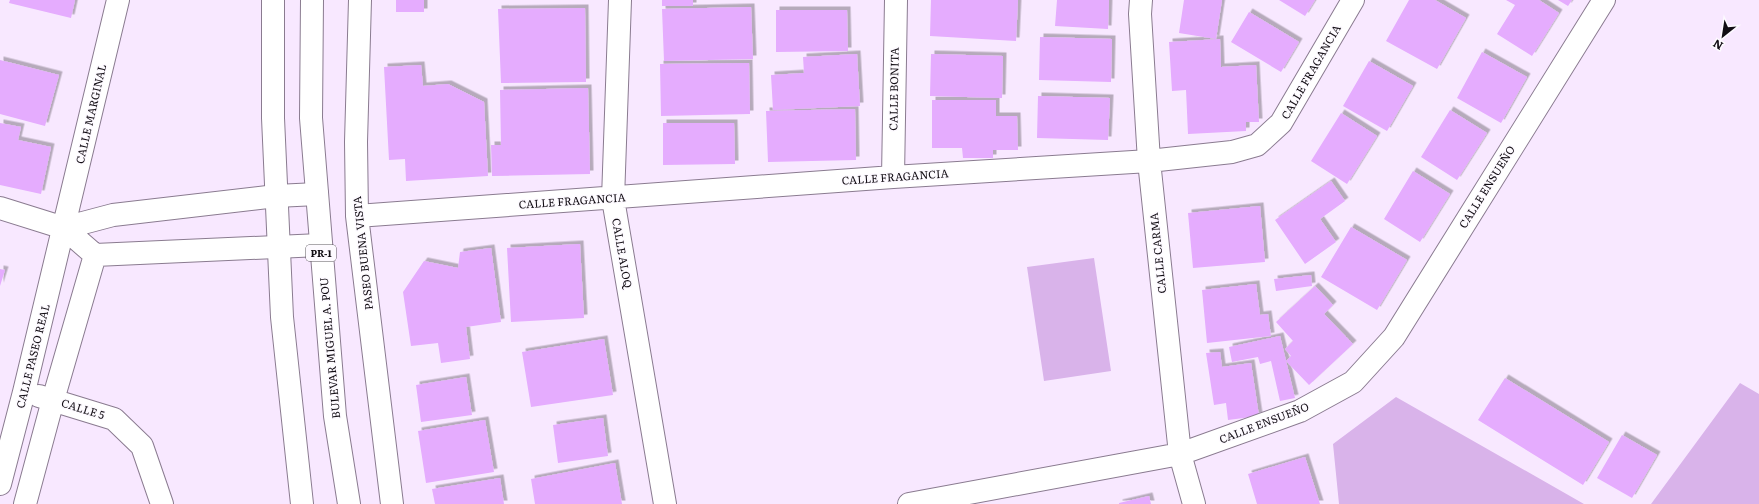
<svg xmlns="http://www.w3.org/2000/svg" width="1759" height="504" font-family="Literata,serif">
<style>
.green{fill:#d9b3ea}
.building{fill:#e5acfe;filter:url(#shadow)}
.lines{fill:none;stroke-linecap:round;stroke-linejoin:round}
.minor-casing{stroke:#8a7b90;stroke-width:24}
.major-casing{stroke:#8a7b90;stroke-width:24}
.minor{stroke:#fff;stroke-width:22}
.major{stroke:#fff;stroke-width:22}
.labels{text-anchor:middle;stroke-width:3;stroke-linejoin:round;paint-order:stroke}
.shield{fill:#fdfaff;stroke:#58545a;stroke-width:1}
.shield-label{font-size:10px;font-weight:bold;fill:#120d14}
.street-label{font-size:11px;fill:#120d14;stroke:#fdfaff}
</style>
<defs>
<filter id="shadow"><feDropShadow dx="3.5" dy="-3.5" stdDeviation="0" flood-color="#0004"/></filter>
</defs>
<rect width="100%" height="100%" fill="#f8e8ff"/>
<!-- green -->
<path class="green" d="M1094 258 1111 371 1044 381 1027 267Z
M1740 383 1759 394V504H1651Z
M1396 397 1584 504H1339L1333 444Z"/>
<!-- building -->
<path class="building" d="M10 0H75L71 18 9 3Z
M396 0H424V12H396Z
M662 0H693V6H662Z
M931 0H1018L1016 41 930 36Z
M1057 0H1109L1108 29 1055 26Z
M1184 0H1222L1216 39 1179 33Z
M1279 0H1315L1305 16Z
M1409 0H1435L1466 18 1437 69 1386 41Z
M1506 0H1539L1559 13 1532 56 1497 34 1515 5Z
M1558 0H1572L1568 6Z
M751 7 753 59 664 61 662 9Z
M585 8 586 82 501 83 498 9Z
M776 10H847L848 51 776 52Z
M1249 12 1299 42 1281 72 1231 42Z
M1040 37 1112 39 1111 82 1039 80Z
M1220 39 1221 67 1256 65 1259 122H1246V131L1188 134 1186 90 1172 91 1169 42Z
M1482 52 1527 77 1501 123 1457 98Z
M857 54 860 106 773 110 771 75 804 73 803 57Z
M931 54 1003 56 1002 98 930 96Z
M0 60 59 75 45 126 0 114Z
M1369 61 1413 86 1387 131 1343 106Z
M749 63 750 114 661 116 660 64Z
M421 65 423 86 448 84 484 102 488 176 406 181 405 159 389 160 384 67Z
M588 88 590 174 492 176 491 145H501L500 90Z
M1038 96 1110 98 1108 140 1037 138Z
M932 100H996V116H1017L1018 150H993V158H963L962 148H932Z
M855 109 856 160 768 162 766 111Z
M1450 110 1487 133 1457 180 1421 157Z
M1341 113 1377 136 1347 184 1311 161Z
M0 123 21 127 18 140 51 147 41 194 0 185Z
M663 123H734L735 164 663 165Z
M1413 171 1450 194 1420 242 1384 219Z
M1331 181 1345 201 1320 219 1336 242 1305 264 1275 220Z
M1260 206 1265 262 1193 268 1188 213Z
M1351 227 1407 260 1377 310 1321 277Z
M580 244 584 318 511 322 507 248Z
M491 248 501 322 466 327 470 359 441 363 438 343 411 346 403 292 424 261 458 268 460 252Z
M0 269 5 270 0 286Z
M1311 275 1312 286 1276 291 1274 279Z
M1256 284 1260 315 1268 314 1271 336 1207 343 1202 290Z
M1315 286 1333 305 1324 314 1353 344 1309 385 1286 361 1291 356 1285 349 1293 341 1276 322Z
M1280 336 1295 398 1280 401 1271 361 1260 364 1258 357 1232 362 1229 347Z
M604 339 613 395 531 407 522 352Z
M1220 352 1222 367 1251 363 1259 416 1228 420 1226 403 1214 405 1206 353Z
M466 377 472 415 421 422 416 385Z
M1505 378 1609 442 1583 485 1478 420Z
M603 418 608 456 558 463 553 425Z
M485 420 494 472 426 483 418 431Z
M1622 435 1657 455 1632 498 1597 478Z
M1305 457 1320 504H1257L1248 474Z
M615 463 622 504H535L531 479Z
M500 478 504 504H435L432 489Z
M1149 496 1151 504H1119V503Z"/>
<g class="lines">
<defs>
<path id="minor" d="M360 0 356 142 357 216 392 504
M620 0 613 199 665 504
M1141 0 1140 14 1149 161 1180 454 1194 504
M893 177 896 0
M0 208 64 228 95 255 320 245
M357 216 893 177 1149 161 1232 152 1257 145 1281 123 1353 0
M64 228 113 215 276 196 317 194
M39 396 114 419 142 446 162 504
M0 484 24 392 118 0
M25 504 53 400 95 255
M909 504 1180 454 1300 411 1353 382 1394 337 1604 0"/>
<path id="major" d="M273 0V118L282 317 302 504
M312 0 311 118 335 416 349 504"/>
</defs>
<!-- minor casing -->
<use href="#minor" class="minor-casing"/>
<!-- major casing -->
<use href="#major" class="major-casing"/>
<!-- minor -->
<use href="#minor" class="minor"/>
<!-- major -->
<use href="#major" class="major"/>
</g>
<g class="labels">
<!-- shield labels -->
<rect class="shield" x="306" y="245" width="30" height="16" rx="3"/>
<g class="shield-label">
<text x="321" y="257">PR-1</text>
</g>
<!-- street labels -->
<g class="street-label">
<text transform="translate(1311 72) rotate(-60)" y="4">CALLE FRAGANCIA</text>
<text transform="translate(894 89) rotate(-89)" y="4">CALLE BONITA</text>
<text transform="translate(91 114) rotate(-77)" y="4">CALLE MARGINAL</text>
<text transform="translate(895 177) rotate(-4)" y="4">CALLE FRAGANCIA</text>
<text transform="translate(1487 187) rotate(-58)" y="4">CALLE ENSUEÑO</text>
<text transform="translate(572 201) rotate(-4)" y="4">CALLE FRAGANCIA</text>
<text transform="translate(363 253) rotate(-96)" y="4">PASEO BUENA VISTA</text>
<text transform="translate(622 253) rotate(80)" y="4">CALLE ALOQ</text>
<text transform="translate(1158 253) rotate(-96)" y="4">CALLE CARMA</text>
<text transform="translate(330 348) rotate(-95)" y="4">BULEVAR MIGUEL A. POU</text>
<text transform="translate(33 356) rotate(-76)" y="4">CALLE PASEO REAL</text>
<text transform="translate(83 409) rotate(17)" y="4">CALLE 5</text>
<text transform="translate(1264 423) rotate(-21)" y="4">CALLE ENSUEÑO</text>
</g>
</g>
<!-- north arrow -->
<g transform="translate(1723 36) rotate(210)" stroke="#fdfaff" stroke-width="3" paint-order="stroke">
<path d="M0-3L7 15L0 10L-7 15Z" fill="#120d14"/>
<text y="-6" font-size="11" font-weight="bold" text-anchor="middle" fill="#120d14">N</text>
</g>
</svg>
